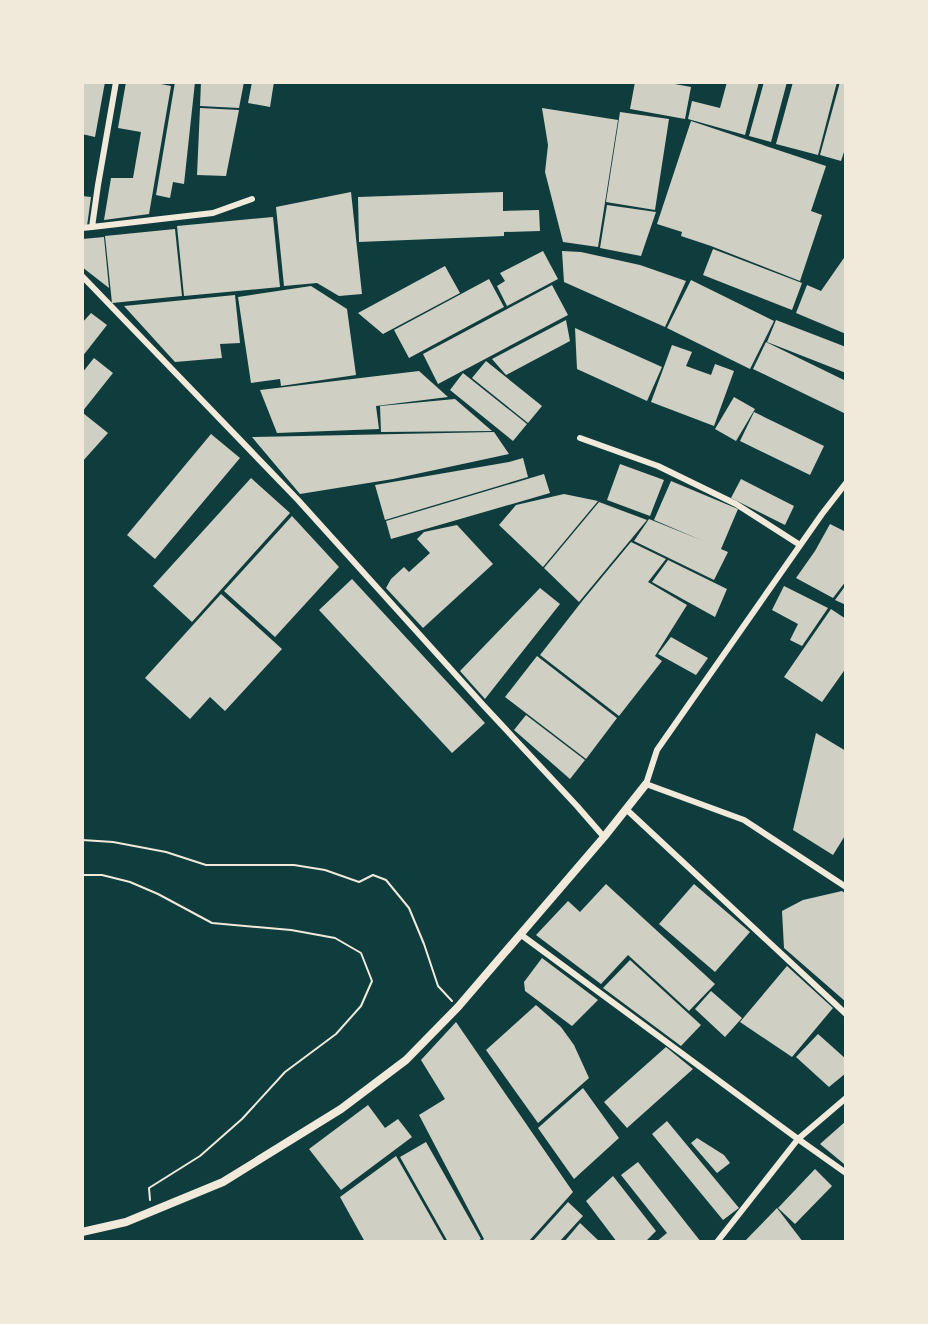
<svg xmlns="http://www.w3.org/2000/svg" width="928" height="1324" font-family="'Sofia Sans Condensed',sans-serif">
<style>
.building{fill:#cfcfc3}
.lines{fill:none;stroke-linecap:round;stroke-linejoin:round}
.path{stroke:#f1e9da;stroke-width:2}
.minor{stroke:#f1e9da;stroke-width:6}
.tertiary{stroke:#f1e9da;stroke-width:8}
</style>
<rect width="100%" height="100%" fill="#0f3d3e"/>
<!-- building -->
<path class="building" d="M82 82H105L95 137 82 134Z
M126 82H151L171 86 149 214 104 220 111 178H133L141 132 118 128Z
M175 82H195L184 184 173 182 170 198 156 195Z
M201 82H244L239 108 200 106Z
M252 82H274L270 107 248 103Z
M635 82H664L691 87 685 119 630 109Z
M727 82H759L745 135 688 119 692 101 720 108Z
M764 82H787L771 142 749 136Z
M793 82H837L818 155 776 144Z
M840 82H846V146L841 161 820 155Z
M200 108 239 110 226 176 197 175Z
M542 108 618 120 598 247 563 242 545 172 548 145Z
M620 112 669 119 655 210 606 202Z
M691 121 826 166 811 211 822 215 800 281 711 246 681 236 682 232 657 224Z
M351 192 362 294 339 296 317 283 284 286 276 207Z
M503 192V211L539 210 540 231 504 232V236L359 242 358 197Z
M82 196 91 197 87 226 82 225Z
M607 205 656 212 641 256 600 248Z
M273 217 280 287 184 296 177 226Z
M175 229 182 296 112 303 105 236Z
M104 237 109 288 82 267V239Z
M713 249 802 283 792 310 703 275Z
M543 251 558 279 507 306 497 286 505 281 500 273Z
M562 251 581 252 640 265 686 281 665 327 564 282Z
M846 255V334L796 313 807 285 821 291Z
M445 266 460 293 383 334 358 313Z
M489 279 504 307 409 358 394 330Z
M691 280 774 321 750 369 667 328Z
M552 285 568 315 438 384 423 354Z
M311 286 347 309 356 375 281 386 280 379 251 383 238 297Z
M235 295 240 343 220 344 222 358 175 362 124 306Z
M91 313 107 325 82 357V323Z
M566 320 570 341 506 375 492 359Z
M776 320 846 347V373L767 342Z
M575 328 662 367 647 401 577 369Z
M766 342 846 381V414L753 369Z
M672 345 692 352 686 366 711 375 715 364 734 371 714 426 651 402Z
M94 358 113 373 82 412V373Z
M486 361 542 406 528 423 472 378Z
M419 371 448 397 376 406 379 429 277 433 260 390Z
M463 373 527 424 513 441 450 390Z
M734 397 755 409 736 441 715 429Z
M455 399 492 431 381 432 380 406Z
M754 412 824 446 810 475 740 441Z
M83 413 108 433 82 462V415Z
M494 432 509 454 393 479 300 494 252 437Z
M211 434 240 458 155 559 127 535Z
M523 458 528 477 385 520 375 485 509 462Z
M620 464 664 480 650 516 607 500Z
M544 474 550 493 391 539 386 521Z
M251 478 290 513 192 622 153 586Z
M741 479 794 506 785 525 731 498Z
M671 481 738 509 721 549 728 552 714 580 634 541 649 519 701 540 654 520Z
M564 494 598 501 543 567 499 525 516 505Z
M599 502 647 520 579 602 544 568Z
M292 516 339 567 275 637 224 591Z
M830 524 846 532V581L833 598 796 578 815 551Z
M457 525 493 564 423 628 386 588 391 579 404 567 409 572 430 553 417 539 424 532Z
M631 542 666 559 648 582 687 605 655 656 662 661 619 716 540 655 583 600Z
M668 560 727 589 715 617 652 582Z
M352 579 485 723 452 753 319 610Z
M846 585V605L835 600Z
M784 586 828 608 802 646 790 640 798 624 772 610Z
M540 588 560 604 485 699 460 671Z
M221 594 282 649 225 711 210 697 190 719 145 678Z
M831 609 846 619V668L822 702 784 677Z
M671 637 708 658 696 675 658 654Z
M537 656 617 718 586 759 505 697Z
M526 715 585 760 570 779 514 730Z
M816 733 846 751V834L833 855 793 830Z
M606 884 715 984 689 1011 628 955 601 984 536 935 568 901 580 912Z
M694 884 750 932 715 972 659 924Z
M842 891 846 894V1002L784 948 782 911 803 900Z
M542 958 598 1000 572 1026 525 991 524 982Z
M630 960 701 1025 681 1046 603 988Z
M787 966 833 1008 792 1057 740 1022Z
M711 991 742 1018 725 1037 695 1009Z
M536 1005 561 1027 574 1045 589 1078 538 1123 486 1050Z
M456 1022 573 1192 528 1242H480L484 1239 419 1115 445 1099 421 1060Z
M818 1034 846 1059V1073L829 1087 796 1057Z
M666 1047 693 1069 627 1128 604 1102Z
M583 1088 619 1138 574 1179 538 1128Z
M368 1105 385 1128 398 1119 412 1137 341 1190 309 1149Z
M667 1121 739 1208 723 1220 652 1134Z
M846 1121V1162L844 1164 820 1144Z
M697 1138 724 1155 730 1163 717 1173 691 1143Z
M426 1142 481 1239 476 1242H448L400 1157Z
M396 1156 445 1242H365L340 1197Z
M638 1162 701 1242H656L667 1233 621 1175Z
M815 1169 832 1186 795 1224 778 1208Z
M613 1176 656 1231 645 1242H617L586 1201Z
M568 1202 583 1216 559 1242H532Z
M777 1208 803 1242H744Z
M580 1223 600 1242H564Z"/>
<g class="lines">
<!-- path -->
<path class="path" d="M82 840 113 842 166 852 206 865H294L325 870 359 882 373 875 386 880 409 908 424 944 438 986 452 1001
M82 875H102L130 882 158 894 212 923 291 930 335 938 361 953 372 981 361 1006 336 1034 285 1072 242 1119 200 1156 149 1188 150 1200"/>
<!-- minor -->
<path class="minor" d="M92 227 213 213 252 199
M82 228 92 227 98 185 116 82
M82 276 298 500 484 706 577 806 604 837
M580 438 658 466 736 504 800 545
M846 483 822 514 657 750 646 784 744 820 846 887
M626 809 846 1014
M520 934 798 1139 846 1173
M717 1242 798 1139 846 1098"/>
<!-- tertiary -->
<path class="tertiary" d="M82 1232 126 1222 223 1182 341 1109 406 1060 458 1007 604 837 646 784"/>
</g>
<!-- border -->
<rect width="928" height="1324" fill="none" stroke="#f1e9da" stroke-width="168"/>
</svg>
